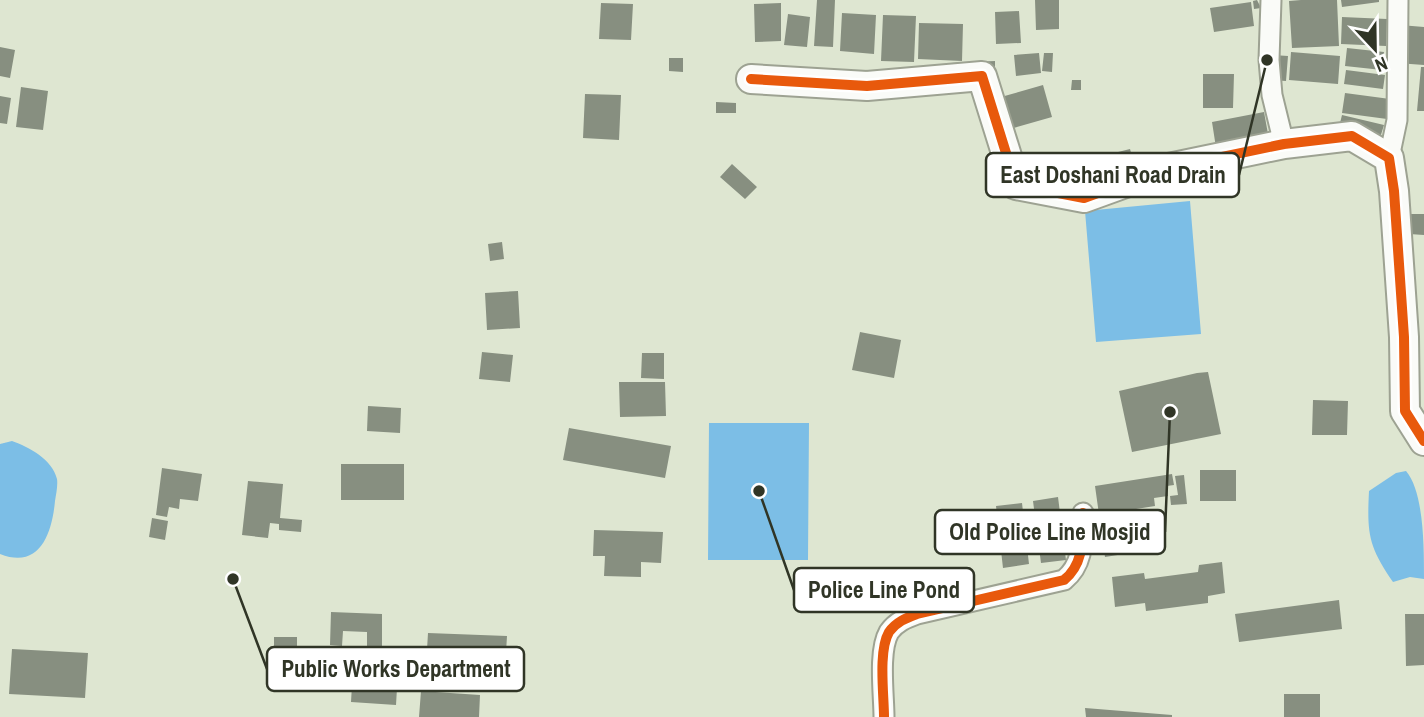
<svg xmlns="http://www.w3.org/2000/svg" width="1424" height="717" font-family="'Archivo Narrow',sans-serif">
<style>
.water{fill:#7cbee6}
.building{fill:#878f80}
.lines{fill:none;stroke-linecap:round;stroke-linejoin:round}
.street-casing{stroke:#9da292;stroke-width:23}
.secondary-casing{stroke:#9da292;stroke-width:32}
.street{stroke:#fafbf8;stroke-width:19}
.secondary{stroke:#fafbf8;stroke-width:28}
.cycleway-casing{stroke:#fff;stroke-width:15}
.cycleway{stroke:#e8590c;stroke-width:10}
.leader{fill:none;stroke:#303526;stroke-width:2.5}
.callout-dot{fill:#303526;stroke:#fff;stroke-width:2.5}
.callout{fill:#fff;stroke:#303526;stroke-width:2.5}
.callout-label{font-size:23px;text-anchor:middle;font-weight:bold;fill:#303526}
</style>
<rect width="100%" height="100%" fill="#dee6d1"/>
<!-- water -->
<path class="water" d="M1190 201 1201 334 1096 342 1085 211Z
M709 423H809L808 560H708Z
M12 441C29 447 52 459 57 479 58 485 56 495 55 501 52 533 40 570 0 554V444Z
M1406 471C1424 492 1424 547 1424 579L1410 577 1393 582C1368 546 1367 533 1369 491L1396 473Z"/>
<!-- building -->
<path class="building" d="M817 0H835L833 47 814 46Z
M1035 0H1059V29L1036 30Z
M1257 0 1261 8 1254 9 1253 1Z
M1301 0H1337L1339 46 1292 48 1289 1Z
M1341 0H1379V2L1342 7Z
M1251 2 1254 26 1214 32 1210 8Z
M601 3 633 4 631 40 599 39Z
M781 3V41L755 42 754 4Z
M1019 11 1021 43 996 44 995 12Z
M842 13 876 15 874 54 840 51Z
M788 14 810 17 807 47 784 45Z
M883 15 916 16 914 62 881 61Z
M1342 17 1387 19 1386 46 1341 44Z
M919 23 963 24 962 61 918 59Z
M1400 25 1424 27V65L1397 63Z
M0 47 15 50 10 78 0 76Z
M1347 48 1384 52 1382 70 1345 66Z
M1291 52 1340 56 1338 84 1289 80Z
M1039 53 1041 73 1016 76 1014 55Z
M1044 53H1053L1052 72 1042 71Z
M1273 55 1288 56 1286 81 1271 80Z
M669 58H683V72L669 71Z
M995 61V73L951 75V63Z
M1421 67H1424V111H1417Z
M1346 70 1385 75 1383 89 1344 84Z
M1203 74H1234L1233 108H1203Z
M1072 80H1081V90H1071Z
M1043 85 1052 117 1010 129 1001 97Z
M21 87 48 91 43 130 16 127Z
M1345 93 1390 99 1387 119 1342 113Z
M585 94 621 95 619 140 583 138Z
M0 96 11 98 7 124 0 123Z
M716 102 736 103V113H716Z
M1264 112 1270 145 1217 154 1212 122Z
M1342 115 1384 125 1380 138 1339 127Z
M1130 149 1136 170 1116 175 1110 154Z
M732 164 757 187 745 199 720 177Z
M1410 214H1424V235L1409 234Z
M502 242 504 259 490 261 488 244Z
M518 291 520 328 487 330 485 293Z
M860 332 901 340 894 378 852 370Z
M482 352 513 355 510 382 479 379Z
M642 353H664V379L641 378Z
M1208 372 1221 434 1132 452 1119 391 1197 373Z
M619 382H665L666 416 620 417Z
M1313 400 1348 401 1347 435H1312Z
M368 406 401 408 400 433 367 431Z
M569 428 671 446 665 478 563 460Z
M341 464H404V500H341Z
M162 468 202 474 198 501 180 499 179 509 169 507 167 517 156 515Z
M1200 470H1236V501H1200Z
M1172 474 1174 485 1167 486 1168 496 1154 498 1155 506 1136 509 1143 551 1105 557 1095 486Z
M1184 475 1187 504 1171 505 1170 496 1178 495 1175 476Z
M248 481 283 484 280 518 302 520 301 532 279 530V524L270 523 268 538 242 535Z
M1058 497 1066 560 1041 563 1033 501Z
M1022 503 1029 564 1003 568 996 506Z
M152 518 168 521 165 540 149 537Z
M594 530 663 532 661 563 641 562V577L604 576 605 556H593Z
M1222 562 1225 593 1208 596V603L1146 611 1145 603 1115 607 1112 577 1144 573 1145 579 1198 572 1199 565Z
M1339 600 1342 629 1239 642 1235 614Z
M331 612 382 614V648L367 647V632L343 631 342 646 330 645Z
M1405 614H1424V665L1406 666Z
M428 633 507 636 505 669 426 666Z
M274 637H297V658H274Z
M12 649 88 653 85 698 9 694Z
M353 668 398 671 396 705 351 702Z
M421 691 480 695 479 717H419Z
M1284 694H1320V717H1284Z
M1085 708 1172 715V717H1086Z"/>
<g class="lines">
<defs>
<path id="street" d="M1271 0 1269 60 1272 95 1284 144
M1389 158 1397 120 1398 0
M884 717C884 695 878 651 889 632 896 622 906 618 917 614L1064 580C1085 563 1082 538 1083 513"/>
<path id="secondary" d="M751 79 867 86 982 76 1016 185 1084 198 1164 169 1284 144 1352 136 1389 158 1394 191 1404 337 1405 411 1424 441"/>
</defs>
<!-- street casing -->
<use href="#street" class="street-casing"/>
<!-- secondary casing -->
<use href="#secondary" class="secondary-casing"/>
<!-- street -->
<use href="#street" class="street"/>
<!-- secondary -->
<use href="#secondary" class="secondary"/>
<defs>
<path id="cycleway" d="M751 79 867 86 982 76 1016 185 1084 198 1164 169 1284 144 1352 136 1389 158 1394 191 1404 337 1405 411 1424 441
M884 717C884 695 878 651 889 632 896 622 906 618 917 614L1064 580C1085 563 1082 538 1083 513"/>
</defs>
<!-- cycleway casing -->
<use href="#cycleway" class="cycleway-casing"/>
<!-- cycleway -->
<use href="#cycleway" class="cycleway"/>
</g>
<!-- callouts -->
<path class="leader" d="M1267 60L1239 175M1170 412L1165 532M759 491L794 590M233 579L267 669"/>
<g class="callout-dot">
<circle cx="1267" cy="60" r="7"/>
<circle cx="1170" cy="412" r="7"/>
<circle cx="759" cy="491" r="7"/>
<circle cx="233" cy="579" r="7"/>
</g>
<g class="callout">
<rect x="986" y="153" width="253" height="44" rx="7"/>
<rect x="935" y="510" width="230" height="44" rx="7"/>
<rect x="794" y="568" width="180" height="44" rx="7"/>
<rect x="267" y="647" width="257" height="44" rx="7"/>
</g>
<g class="callout-label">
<text x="1113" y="183">East Doshani Road Drain</text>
<text x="1050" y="540">Old Police Line Mosjid</text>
<text x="884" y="598">Police Line Pond</text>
<text x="396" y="677">Public Works Department</text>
</g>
<!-- north arrow -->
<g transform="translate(1375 49) rotate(158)" stroke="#ffffff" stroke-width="5" paint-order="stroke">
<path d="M0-5L12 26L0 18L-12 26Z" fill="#303526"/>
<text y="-10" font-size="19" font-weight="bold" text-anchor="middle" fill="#303526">N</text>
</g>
</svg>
